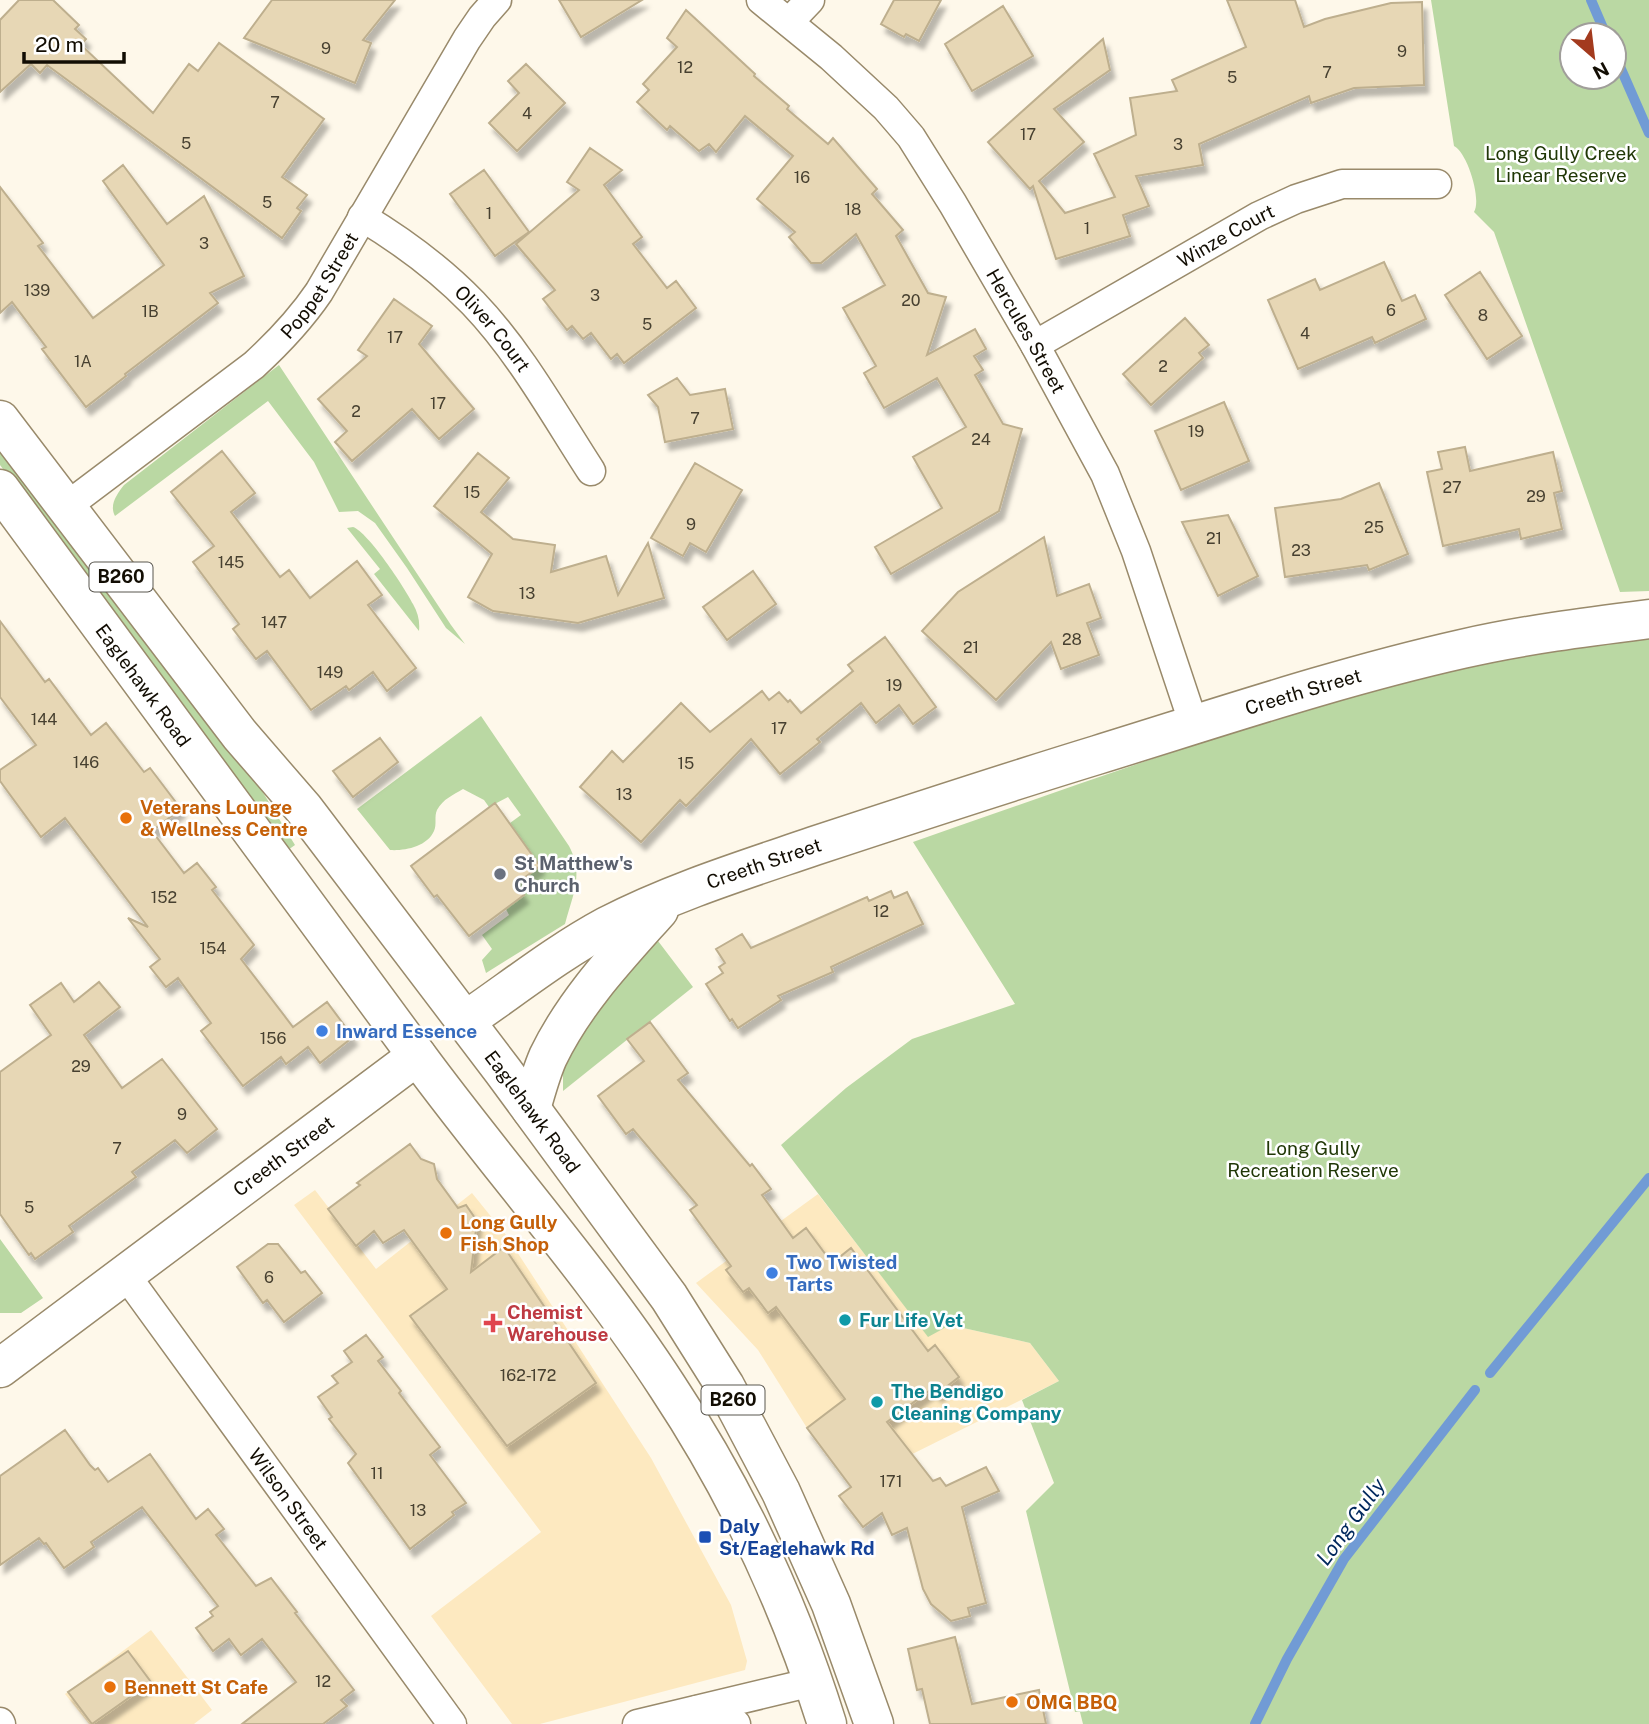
<svg xmlns="http://www.w3.org/2000/svg" width="1649" height="1724" font-family="'Public Sans',sans-serif">
<style>
.built{fill:#fde9c0}
.green{fill:#bad8a3;fill-rule:evenodd}
.lines{fill:none;stroke-linecap:round;stroke-linejoin:round}
.stream{stroke:#719bd5;stroke-width:10}
.building{fill:#e7d7b5;stroke:#beaf8e;stroke-width:2;filter:url(#shadow)}
.street-casing{stroke:#998a6b;stroke-width:31}
.secondary-casing{stroke:#998a6b;stroke-width:41}
.primary-casing{stroke:#998a6b;stroke-width:41}
.street{stroke:#fff;stroke-width:28}
.secondary{stroke:#fff;stroke-width:38}
.primary{stroke:#fff;stroke-width:38}
.food-dot{fill:#e8710a;stroke:#fff;stroke-width:2.5}
.worship-dot{fill:#6b7280;stroke:#fff;stroke-width:2.5}
.shop-dot{fill:#3f7fe0;stroke:#fff;stroke-width:2.5}
.culture-dot{fill:#0f9aa8;stroke:#fff;stroke-width:2.5}
.health-dot{fill:#e0444e;stroke:#fff;stroke-width:2.5}
.transit-dot{fill:#1a4fb4;stroke:#fff;stroke-width:2.5}
.labels{text-anchor:middle;stroke-width:5;stroke-linejoin:round;paint-order:stroke}
.number-label{font-size:16px;fill:#474030}
.shield{fill:#fff;stroke:#59564f;stroke-width:2}
.shield-label{font-size:18px;font-weight:bold;fill:#120d03}
.park-label{font-size:19px;fill:#213807;stroke:#fff}
.street-label{font-size:19px;fill:#120d03;stroke:#fff}
.food-label{font-size:19px;font-weight:bold;fill:#c56008;stroke:#fff;text-anchor:start}
.worship-label{font-size:19px;font-weight:bold;fill:#5b616d;stroke:#fff;text-anchor:start}
.shop-label{font-size:19px;font-weight:bold;fill:#366cbe;stroke:#fff;text-anchor:start}
.health-label{font-size:19px;font-weight:bold;fill:#be3a42;stroke:#fff;text-anchor:start}
.culture-label{font-size:19px;font-weight:bold;fill:#0d838f;stroke:#fff;text-anchor:start}
.transit-label{font-size:19px;font-weight:bold;fill:#164399;stroke:#fff;text-anchor:start}
.water-label{font-size:21px;font-style:italic;fill:#00285c;stroke:#fff}
</style>
<defs>
<filter id="shadow"><feDropShadow dx="4.5" dy="8" stdDeviation="2" flood-color="#0004"/></filter>
</defs>
<rect width="100%" height="100%" fill="#fef8ea"/>
<!-- built -->
<path class="built" d="M315 1190 376 1269 472 1193 506 1235 651 1458 731 1605 747 1661 745 1670 540 1724H512L431 1616 541 1532 294 1205Z
M818 1194 928 1336 950 1325 1030 1343 1059 1381 852 1484 807 1428 758 1350 696 1283Z
M151 1630 212 1710 194 1724H89L65 1694Z"/>
<!-- green -->
<path class="green" d="M1431 0H1649V591L1620 592 1494 232 1474 212C1482 199 1467 152 1454 146ZM1572 35H1614V77H1572Z
M279 365 451 625 465 644 446 628 407 568 375 523 358 511 339 512 314 462 268 401 115 516C109 505 117 494 124 485Z
M0 439 245 763 295 845 288 850 0 465Z
M353 527C368 532 405 588 413 604 418 613 420 621 419 631L374 574 380 569 347 528Z
M1649 637V1724H1083L1080 1712H1075L1026 1511 1054 1483 1022 1400 1059 1381 1030 1343 950 1325 928 1337 781 1145 846 1088 912 1039 1015 1004 913 842C1098 778 1280 710 1471 665 1529 652 1589 644 1649 637Z
M481 716 569 846C584 874 573 894 565 924L486 973 482 960 492 949 482 935 509 915 506 909 524 895 516 884 540 866 510 823 521 815 508 797 489 807 484 800 463 789C453 795 443 799 437 810 434 816 437 825 434 831 427 847 404 851 390 850L357 809Z
M655 937 693 987 563 1091V1068L569 1047Z
M0 1239 43 1298 21 1313H0Z"/>
<g class="lines">
<!-- stream -->
<path class="stream" d="M1591 0 1606 35
M1614 53 1649 133
M1490 1373 1649 1178
M1255 1724 1287 1659 1344 1559 1475 1390"/>
</g>
<!-- building -->
<path class="building" d="M19 0H53L79 25 75 29 86 39 81 45 153 113 189 64 198 71 219 43 324 119 282 177 307 195 297 208 301 211 282 238 47 65 40 73 31 64 0 92V20Z
M272 0H395L363 40 371 43 355 83 244 38Z
M559 0H642L581 37Z
M894 0H941L919 41 906 34 904 37 881 24Z
M1227 0H1295L1304 27 1325 19 1391 3 1422 2 1424 85 1354 88 1311 103 1309 96 1199 144 1203 165 1136 176 1149 206 1123 215 1130 236 1056 259 1033 186 1030 189 988 142 1103 39 1110 70 1054 109 1084 142 1039 181 1065 213 1115 197 1094 154 1136 135 1130 98 1177 91 1172 80 1246 47Z
M1003 6 1033 56 972 91 945 44Z
M686 10 755 74 754 76 789 106 787 109 828 144 833 138 877 189 872 194 903 230 896 236 928 293 946 297 927 355 975 329 986 349 974 356 983 370 975 375 1003 424 1022 429 999 511 891 574 875 547 942 508 913 457 966 427 937 378 884 408 864 373 876 366 843 308 885 285 856 234 821 263H811L789 237 795 232 757 199 793 156 745 116 716 152 709 144 699 151 670 126 667 130 637 102 649 90 643 84 677 47 667 38Z
M526 64 565 103 517 151 489 123 519 93 508 81Z
M590 148 622 170 604 185 642 237 633 244 667 288 676 281 696 308 624 363 617 354 611 359 591 333 583 339 572 326 567 330 543 299 555 290 516 244 579 190 567 182Z
M123 165 167 224 204 196 244 276 210 293 218 303 125 374 126 376 86 407 42 349 46 347 12 302 0 313V187L43 243 38 246 93 318 164 265 103 181Z
M484 170 529 232 495 256 450 194Z
M1384 262 1402 301 1415 295 1426 319 1375 343 1372 337 1298 369 1268 300 1315 279 1320 290Z
M1480 272 1522 336 1487 359 1445 295Z
M394 299 432 326 419 344 474 409 439 439 412 409 352 461 335 442 347 431 318 399 367 356 358 350Z
M1185 318 1209 345 1199 353 1203 358 1151 405 1123 374Z
M677 378 690 395 725 389 733 429 665 442 658 407 648 395Z
M1224 402 1249 461 1181 490 1155 431Z
M1465 447 1470 471 1553 452 1562 491 1554 493 1562 529 1521 539 1519 529 1443 546 1427 472 1442 469 1438 452Z
M222 451 255 493 231 512 280 577 289 570 310 598 357 561 382 595 368 605 416 668 387 691 373 672 349 690 346 686 311 710 267 651 256 659 233 629 239 624 193 562 214 546 171 492Z
M478 453 509 478 481 512 513 539 555 545 551 572 606 556 618 595 648 543 664 598 578 623 493 611 468 597 492 554 434 506Z
M695 463 742 490 706 552 690 543 683 556 651 538Z
M1379 483 1408 554 1369 570 1367 565 1285 577 1275 508 1341 499Z
M1228 515 1258 576 1218 596 1182 522Z
M1044 537 1057 596 1089 584 1101 618 1087 623 1099 655 1061 669 1051 642 996 700 922 631 958 592Z
M753 571 776 604 727 640 703 607Z
M0 621 45 682 49 679 91 735 106 723 144 772 150 768 181 809 152 831 184 873 197 863 216 887 212 890 254 945 241 959 293 1027 327 1002 353 1037 320 1063 308 1047 286 1064 281 1057 243 1086 201 1031 211 1023 178 978 166 987 150 967 160 959 128 918 148 927 65 818 41 837 0 781V770L36 745 0 697Z
M885 637 936 707 913 724 899 705 876 723 861 703 817 739 820 742 780 774 751 739 686 806 680 800 641 842 580 787 612 751 623 762 681 703 710 732 762 691 769 700 779 692 788 702 790 700 801 713 853 671 848 665Z
M380 738 398 762 353 797 333 771Z
M495 803 540 866 516 884 524 895 469 936 437 895 434 897 411 866Z
M891 891 894 898 907 892 923 924 831 967 833 972 778 996 781 1000 738 1028 732 1019 730 1021 706 984 723 973 719 967 725 963 716 949 742 934 751 948 867 897 869 901Z
M99 982 120 1007 84 1035 122 1088 162 1059 217 1129 187 1153 175 1140 132 1172 136 1177 69 1226 73 1232 35 1259 31 1253 29 1255 0 1214V1072L51 1035 30 1005 61 983 74 1002Z
M650 1022 688 1073 678 1080 750 1166 752 1164 771 1189 762 1195 793 1238 806 1228 832 1263 851 1248 928 1351 935 1345 959 1377 937 1394 933 1388 887 1422 933 1481 940 1478 946 1486 986 1467 999 1491 962 1507 986 1603 968 1608 970 1616 951 1621 931 1604 923 1589 907 1528 892 1535 882 1513 863 1527 839 1496 851 1487 807 1428 845 1399 776 1307 768 1313 749 1288 743 1292 726 1270 731 1266 690 1210 697 1205 633 1129 626 1134 598 1096 644 1061 627 1039Z
M410 1144 421 1159 434 1164 437 1179 458 1208 466 1205 477 1221 471 1272 504 1247 596 1383 507 1446 410 1316 447 1289 404 1230 383 1243 374 1231 356 1246 328 1209 360 1185 357 1183Z
M268 1244H278L301 1273 305 1271 322 1293 284 1322 267 1300 263 1303 237 1267Z
M366 1335 383 1357 378 1361 401 1391 399 1393 440 1447 430 1455 466 1503 452 1512 454 1515 410 1549 348 1463 356 1454 329 1419 332 1417 318 1397 338 1383 332 1376 352 1362 344 1351Z
M65 1430 90 1465 95 1470 98 1468 108 1482 150 1454 196 1519 208 1509 224 1529 216 1535 256 1586 271 1578 297 1612 295 1613 354 1690 341 1700 347 1706 323 1724H242L296 1682 262 1639 241 1655 229 1639 213 1651 196 1628 213 1616 210 1612 218 1606 142 1507 91 1542 94 1547 64 1568 46 1543 44 1544 39 1538 0 1565V1476Z
M955 1637 972 1704 1039 1690 1046 1724H930L922 1689 917 1690 908 1649Z
M128 1651 151 1682 92 1724 68 1692Z"/>
<g class="lines">
<defs>
<g id="street">
<path id="s1" d="M761 0 831 57 886 108 911 137 953 204 1035 345 1105 474 1136 551 1194 725"/>
<path d="M789 22 810 0"/>
<path id="s2" d="M362 217C402 241 440 269 473 303 520 352 554 414 591 471"/>
<path id="s3" d="M1035 345 1259 216 1296 199 1342 184H1437"/>
<path id="s4" d="M67 506 254 365C279 342 300 320 319 292L467 39 482 17 497 0"/>
<path id="s5" d="M125 1274 452 1724"/>
<path d="M697 1710 736 1724"/>
<path d="M0 1722 1 1724"/>
<path d="M637 1724 813 1682"/>
</g>
<g id="secondary">
<path id="s6" d="M465 1021C512 989 557 953 607 926 673 892 744 870 814 846 908 815 1002 784 1097 755 1217 718 1338 677 1462 649 1523 635 1586 627 1649 619"/>
<path d="M531 1109C536 1091 541 1073 548 1057 575 1001 618 956 659 910"/>
<path id="s7" d="M0 1368 417 1056"/>
</g>
<g id="primary">
<path id="s8" d="M0 420 240 735 304 809 503 1071 669 1297 725 1386 781 1492 831 1604 874 1724"/>
<path id="s9" d="M0 489C138 679 278 868 418 1057 499 1167 593 1272 667 1386 736 1490 790 1605 827 1724"/>
</g>
</defs>
<!-- street casing -->
<use href="#street" class="street-casing"/>
<!-- secondary casing -->
<use href="#secondary" class="secondary-casing"/>
<!-- primary casing -->
<use href="#primary" class="primary-casing"/>
<!-- street -->
<use href="#street" class="street"/>
<!-- secondary -->
<use href="#secondary" class="secondary"/>
<!-- primary -->
<use href="#primary" class="primary"/>
</g>
<!-- markers -->
<g class="food-dot">
<circle cx="126" cy="818" r="7"/>
<circle cx="446" cy="1233" r="7"/>
<circle cx="110" cy="1687" r="7"/>
<circle cx="1012" cy="1702" r="7"/>
</g>
<circle class="worship-dot" cx="500" cy="874" r="7"/>
<g class="shop-dot">
<circle cx="322" cy="1031" r="7"/>
<circle cx="772" cy="1273" r="7"/>
</g>
<g class="culture-dot">
<circle cx="845" cy="1320" r="7"/>
<circle cx="877" cy="1402" r="7"/>
</g>
<path class="health-dot" d="M489.5 1312.5h7v7h7v7h-7v7h-7v-7h-7v-7h7z"/>
<rect class="transit-dot" x="698" y="1530" width="14" height="14" rx="3.5"/>
<g class="labels">
<!-- number labels -->
<g class="number-label">
<text x="326" y="54">9</text>
<text x="1402" y="57">9</text>
<text x="685" y="73">12</text>
<text x="1327" y="78">7</text>
<text x="1232" y="83">5</text>
<text x="275" y="108">7</text>
<text x="527" y="119">4</text>
<text x="1028" y="140">17</text>
<text x="186" y="149">5</text>
<text x="1178" y="150">3</text>
<text x="802" y="183">16</text>
<text x="267" y="208">5</text>
<text x="853" y="215">18</text>
<text x="489" y="219">1</text>
<text x="1087" y="234">1</text>
<text x="204" y="249">3</text>
<text x="37" y="296">139</text>
<text x="595" y="301">3</text>
<text x="911" y="306">20</text>
<text x="1391" y="316">6</text>
<text x="150" y="317">1B</text>
<text x="1483" y="321">8</text>
<text x="647" y="330">5</text>
<text x="1305" y="339">4</text>
<text x="395" y="343">17</text>
<text x="83" y="367">1A</text>
<text x="1163" y="372">2</text>
<text x="438" y="409">17</text>
<text x="356" y="417">2</text>
<text x="695" y="424">7</text>
<text x="1196" y="437">19</text>
<text x="981" y="445">24</text>
<text x="1452" y="493">27</text>
<text x="472" y="498">15</text>
<text x="1536" y="502">29</text>
<text x="691" y="530">9</text>
<text x="1374" y="533">25</text>
<text x="1214" y="544">21</text>
<text x="1301" y="556">23</text>
<text x="231" y="568">145</text>
<text x="527" y="599">13</text>
<text x="274" y="628">147</text>
<text x="1072" y="645">28</text>
<text x="971" y="653">21</text>
<text x="330" y="678">149</text>
<text x="894" y="691">19</text>
<text x="44" y="725">144</text>
<text x="779" y="734">17</text>
<text x="86" y="768">146</text>
<text x="686" y="769">15</text>
<text x="624" y="800">13</text>
<text x="164" y="903">152</text>
<text x="881" y="917">12</text>
<text x="213" y="954">154</text>
<text x="273" y="1044">156</text>
<text x="81" y="1072">29</text>
<text x="182" y="1120">9</text>
<text x="117" y="1154">7</text>
<text x="29" y="1213">5</text>
<text x="269" y="1283">6</text>
<text x="528" y="1381">162-172</text>
<text x="377" y="1479">11</text>
<text x="891" y="1487">171</text>
<text x="418" y="1516">13</text>
<text x="323" y="1687">12</text>
</g>
<!-- shield labels -->
<g class="shield">
<rect x="89.5" y="562.5" width="63" height="29" rx="5"/>
<rect x="701.5" y="1385.5" width="63" height="29" rx="5"/>
</g>
<g class="shield-label">
<text x="121" y="583">B260</text>
<text x="733" y="1406">B260</text>
</g>
<!-- park labels -->
<g class="park-label">
<text x="1561" y="160">Long Gully Creek<tspan x="1561" dy="22">Linear Reserve</tspan></text>
<text x="1313" y="1155">Long Gully<tspan x="1313" dy="22">Recreation Reserve</tspan></text>
</g>
<!-- street labels -->
<g class="street-label">
<text dy="7" stroke="none"><textPath href="#s3" startOffset="220">Winze Court</textPath></text>
<text dy="7" stroke="none"><textPath href="#s4" startOffset="338">Poppet Street</textPath></text>
<text dy="7" stroke="none"><textPath href="#s2" startOffset="173">Oliver Court</textPath></text>
<text dy="7" stroke="none"><textPath href="#s1" startOffset="429">Hercules Street</textPath></text>
<text dy="7" stroke="none"><textPath href="#s9" startOffset="243">Eaglehawk Road</textPath></text>
<text dy="7" stroke="none"><textPath href="#s6" startOffset="906">Creeth Street</textPath></text>
<text dy="7" stroke="none"><textPath href="#s6" startOffset="340">Creeth Street</textPath></text>
<text dy="7" stroke="none"><textPath href="#s8" startOffset="873">Eaglehawk Road</textPath></text>
<text dy="7" stroke="none"><textPath href="#s7" startOffset="354">Creeth Street</textPath></text>
<text dy="7" stroke="none"><textPath href="#s5" startOffset="278">Wilson Street</textPath></text>
</g>
<!-- food labels -->
<g class="food-label">
<text x="140" y="814">Veterans Lounge<tspan x="140" dy="22">&amp; Wellness Centre</tspan></text>
<text x="460" y="1229">Long Gully<tspan x="460" dy="22">Fish Shop</tspan></text>
<text x="124" y="1694">Bennett St Cafe</text>
<text x="1026" y="1709">OMG BBQ</text>
</g>
<!-- worship labels -->
<g class="worship-label">
<text x="514" y="870">St Matthew's<tspan x="514" dy="22">Church</tspan></text>
</g>
<!-- shop labels -->
<g class="shop-label">
<text x="336" y="1038">Inward Essence</text>
<text x="786" y="1269">Two Twisted<tspan x="786" dy="22">Tarts</tspan></text>
</g>
<!-- health labels -->
<g class="health-label">
<text x="507" y="1319">Chemist<tspan x="507" dy="22">Warehouse</tspan></text>
</g>
<!-- culture labels -->
<g class="culture-label">
<text x="859" y="1327">Fur Life Vet</text>
<text x="891" y="1398">The Bendigo<tspan x="891" dy="22">Cleaning Company</tspan></text>
</g>
<!-- transit labels -->
<g class="transit-label">
<text x="719" y="1533">Daly<tspan x="719" dy="22">St/Eaglehawk Rd</tspan></text>
</g>
<!-- water labels -->
<g class="water-label">
<text transform="translate(1351 1522) rotate(-54)" y="7">Long Gully</text>
</g>
</g>
<!-- north arrow -->
<g transform="translate(1593 56) rotate(152)"><circle r="33" fill="#ffffff" stroke="#a09e9a" stroke-width="2"/>
<path d="M0-5L12 26L0 18L-12 26Z" fill="#a33a1e"/>
<text y="-10" font-size="19" font-weight="bold" text-anchor="middle" fill="#120d03">N</text>
</g>
<!-- scale -->
<path d="M24 52v10h100v-10" fill="none" stroke="#120d03" stroke-width="3.5"/>
<text x="35" y="52" font-size="21" fill="#120d03" stroke="#ffffff" stroke-width="5" paint-order="stroke">20 m</text>
</svg>
